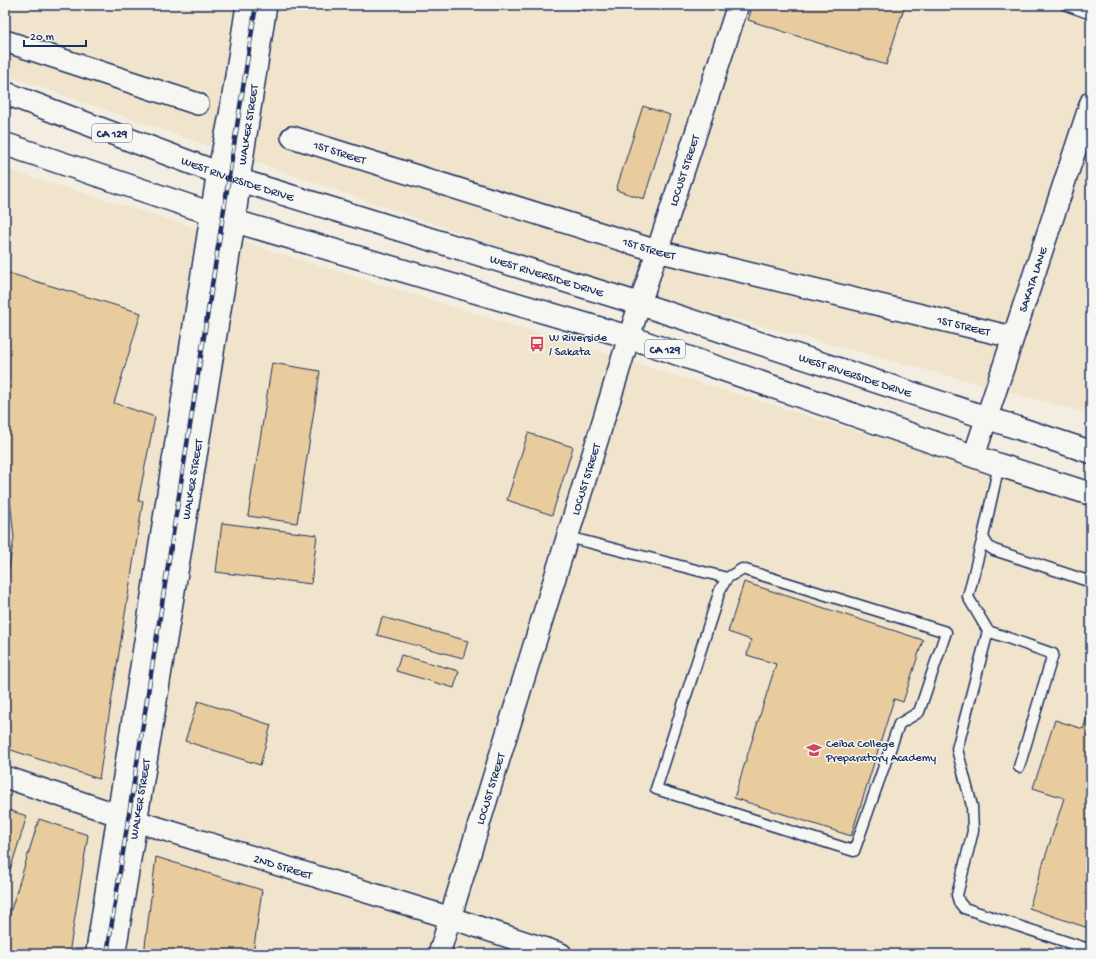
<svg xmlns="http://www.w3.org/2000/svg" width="1096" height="959" font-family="'Gochi Hand',sans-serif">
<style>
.built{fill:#f0e4cd}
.building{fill:#e9cc9d;stroke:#1b2f5e}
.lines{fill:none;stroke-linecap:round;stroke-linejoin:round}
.service-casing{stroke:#1b2f5e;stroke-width:13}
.minor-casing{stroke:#1b2f5e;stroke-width:24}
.secondary-casing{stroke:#1b2f5e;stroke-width:25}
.trunk-casing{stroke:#1b2f5e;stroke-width:25}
.service{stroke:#f6f6f2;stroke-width:10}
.minor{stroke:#f6f6f2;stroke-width:21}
.secondary{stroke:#f6f6f2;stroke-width:22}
.trunk{stroke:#f6f6f2;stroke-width:22}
.rail-casing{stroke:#1b2f5e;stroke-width:4.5}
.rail{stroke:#f6f6f2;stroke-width:3;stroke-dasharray:9;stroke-linecap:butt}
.labels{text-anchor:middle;stroke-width:3;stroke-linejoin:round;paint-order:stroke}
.shield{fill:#f6f6f2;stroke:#5d6b8a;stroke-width:1}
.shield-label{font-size:11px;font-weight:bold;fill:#1b2f5e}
.street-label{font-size:12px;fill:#1b2f5e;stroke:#f6f6f2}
.poi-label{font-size:12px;fill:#1b2f5e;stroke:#f6f6f2;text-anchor:start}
</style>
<rect width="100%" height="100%" fill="#f3eee1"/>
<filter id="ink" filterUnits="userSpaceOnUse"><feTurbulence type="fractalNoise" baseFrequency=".025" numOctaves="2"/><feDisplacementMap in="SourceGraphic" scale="8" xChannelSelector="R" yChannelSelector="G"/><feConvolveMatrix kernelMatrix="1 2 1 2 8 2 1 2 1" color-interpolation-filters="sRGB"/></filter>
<g filter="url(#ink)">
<!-- built -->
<path class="built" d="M5 5H1091V414L619 288 5 75Z
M5 169 1091 503V954H5Z"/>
<!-- building -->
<path class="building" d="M565 5H587L585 11Z
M753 5H905L886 65 748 20Z
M643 106 670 115 644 199 616 190Z
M5 272 141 313 114 403 155 417 138 501H143L99 779 5 748V590L14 538 10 498 5 490Z
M272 363 320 371 297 523 248 516Z
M528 433 573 447 552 515 507 500Z
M222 523 317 535 311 584 216 572Z
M744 582 923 640 903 702 894 699 851 836 734 798 776 664 747 655 751 640 728 632Z
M382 617 468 641 463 658 377 635Z
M401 655 459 671 454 688 396 671Z
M198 701 271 725 260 765 185 741Z
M1091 705V929L1029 908 1064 798 1033 788 1055 720 1083 729Z
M5 809 27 816 5 886Z
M39 819 88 835 69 954H5V929Z
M156 857 262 890 253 954H144Z"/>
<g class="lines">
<defs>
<path id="service" d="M1066 5 1091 14
M999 465 983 537 988 546 994 550 1091 582
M568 537 727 578 742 569 946 632 919 712 899 724 854 851 656 789 720 590 727 578
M983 537 968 597 988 631 957 749 972 806 973 831 957 895 959 902 964 908 1091 950
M988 631 1053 654 1019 767"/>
<g id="minor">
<path d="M5 41 198 104"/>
<path id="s1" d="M292 137 657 251 1012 337"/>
<path d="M218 174 230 115 247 5"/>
<path id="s2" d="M239 180 266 5"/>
<path id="s3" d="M974 456 1091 102"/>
<path id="s4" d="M5 777 136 821 451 918 561 954"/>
<path id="s5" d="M439 954 629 337 738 5"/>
</g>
<g id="secondary">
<path d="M97 954 218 174"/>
<path id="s6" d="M114 954 234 221 239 180"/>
</g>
<g id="trunk">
<path id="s7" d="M5 93 229 177 640 304 1091 452"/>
<path d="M5 144 234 221 629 337 999 465 1091 494"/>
</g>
</defs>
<!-- service casing -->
<use href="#service" class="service-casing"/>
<!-- minor casing -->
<use href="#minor" class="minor-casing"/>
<!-- secondary casing -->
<use href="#secondary" class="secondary-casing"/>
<!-- trunk casing -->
<use href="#trunk" class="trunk-casing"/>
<!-- service -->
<use href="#service" class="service"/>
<!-- minor -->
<use href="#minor" class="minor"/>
<!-- secondary -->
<use href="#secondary" class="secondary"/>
<!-- trunk -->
<use href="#trunk" class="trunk"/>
<defs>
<path id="rail" d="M107 954 256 5"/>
</defs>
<!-- rail casing -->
<use href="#rail" class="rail-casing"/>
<!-- rail -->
<use href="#rail" class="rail"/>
</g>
</g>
<!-- icons -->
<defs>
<symbol id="bus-bare" viewBox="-9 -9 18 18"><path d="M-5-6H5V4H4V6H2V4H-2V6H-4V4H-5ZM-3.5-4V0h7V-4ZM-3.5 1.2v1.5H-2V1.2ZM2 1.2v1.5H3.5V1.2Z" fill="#d1495b" stroke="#f6f6f2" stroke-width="2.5" paint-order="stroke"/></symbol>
<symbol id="school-bare" viewBox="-9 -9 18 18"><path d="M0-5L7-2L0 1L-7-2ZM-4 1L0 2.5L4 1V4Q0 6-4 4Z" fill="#d1495b" stroke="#f6f6f2" stroke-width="2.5" paint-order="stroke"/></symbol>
</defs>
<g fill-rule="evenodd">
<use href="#bus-bare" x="526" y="333" width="22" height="22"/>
<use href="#school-bare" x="803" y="739" width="22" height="22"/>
</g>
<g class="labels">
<!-- shield labels -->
<g class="shield">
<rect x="92" y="124" width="40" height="18" rx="3"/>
<rect x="645" y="340" width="40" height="18" rx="3"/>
</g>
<g class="shield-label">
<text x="112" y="137">CA 129</text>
<text x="665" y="353">CA 129</text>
</g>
<!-- street labels -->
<g class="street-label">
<text dy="4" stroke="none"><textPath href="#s2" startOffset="56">WALKER STREET</textPath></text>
<text dy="4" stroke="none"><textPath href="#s1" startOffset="50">1ST STREET</textPath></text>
<text dy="4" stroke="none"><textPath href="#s5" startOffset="821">LOCUST STREET</textPath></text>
<text dy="4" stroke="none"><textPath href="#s7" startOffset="248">WEST RIVERSIDE DRIVE</textPath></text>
<text dy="4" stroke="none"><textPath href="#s1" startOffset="374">1ST STREET</textPath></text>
<text dy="4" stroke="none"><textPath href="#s7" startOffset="572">WEST RIVERSIDE DRIVE</textPath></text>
<text dy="4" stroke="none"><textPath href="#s3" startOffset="186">SAKATA LANE</textPath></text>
<text dy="4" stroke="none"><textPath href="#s1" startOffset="698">1ST STREET</textPath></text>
<text dy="4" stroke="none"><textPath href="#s7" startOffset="896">WEST RIVERSIDE DRIVE</textPath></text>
<text dy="4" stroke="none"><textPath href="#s5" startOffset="497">LOCUST STREET</textPath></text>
<text dy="4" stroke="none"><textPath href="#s6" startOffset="481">WALKER STREET</textPath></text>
<text dy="4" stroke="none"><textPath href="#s5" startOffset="173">LOCUST STREET</textPath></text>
<text dy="4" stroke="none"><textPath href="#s6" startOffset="157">WALKER STREET</textPath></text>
<text dy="4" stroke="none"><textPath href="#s4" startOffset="292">2ND STREET</textPath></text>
</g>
<!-- poi labels -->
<g class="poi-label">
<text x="549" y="341">W Riverside<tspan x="549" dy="14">/ Sakata</tspan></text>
<text x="826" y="747">Ceiba College<tspan x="826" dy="14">Preparatory Academy</tspan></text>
</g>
</g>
<!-- margin -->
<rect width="1096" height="959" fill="none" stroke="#f6f6f2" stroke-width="20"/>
<rect x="10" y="10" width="1076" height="939" fill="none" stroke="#1b2f5e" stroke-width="1.5" filter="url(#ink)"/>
<!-- scale -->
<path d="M24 40v6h62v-6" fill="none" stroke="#1b2f5e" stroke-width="2"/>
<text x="30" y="40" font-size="12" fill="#1b2f5e" stroke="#f6f6f2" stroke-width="3" paint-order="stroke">20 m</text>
</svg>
